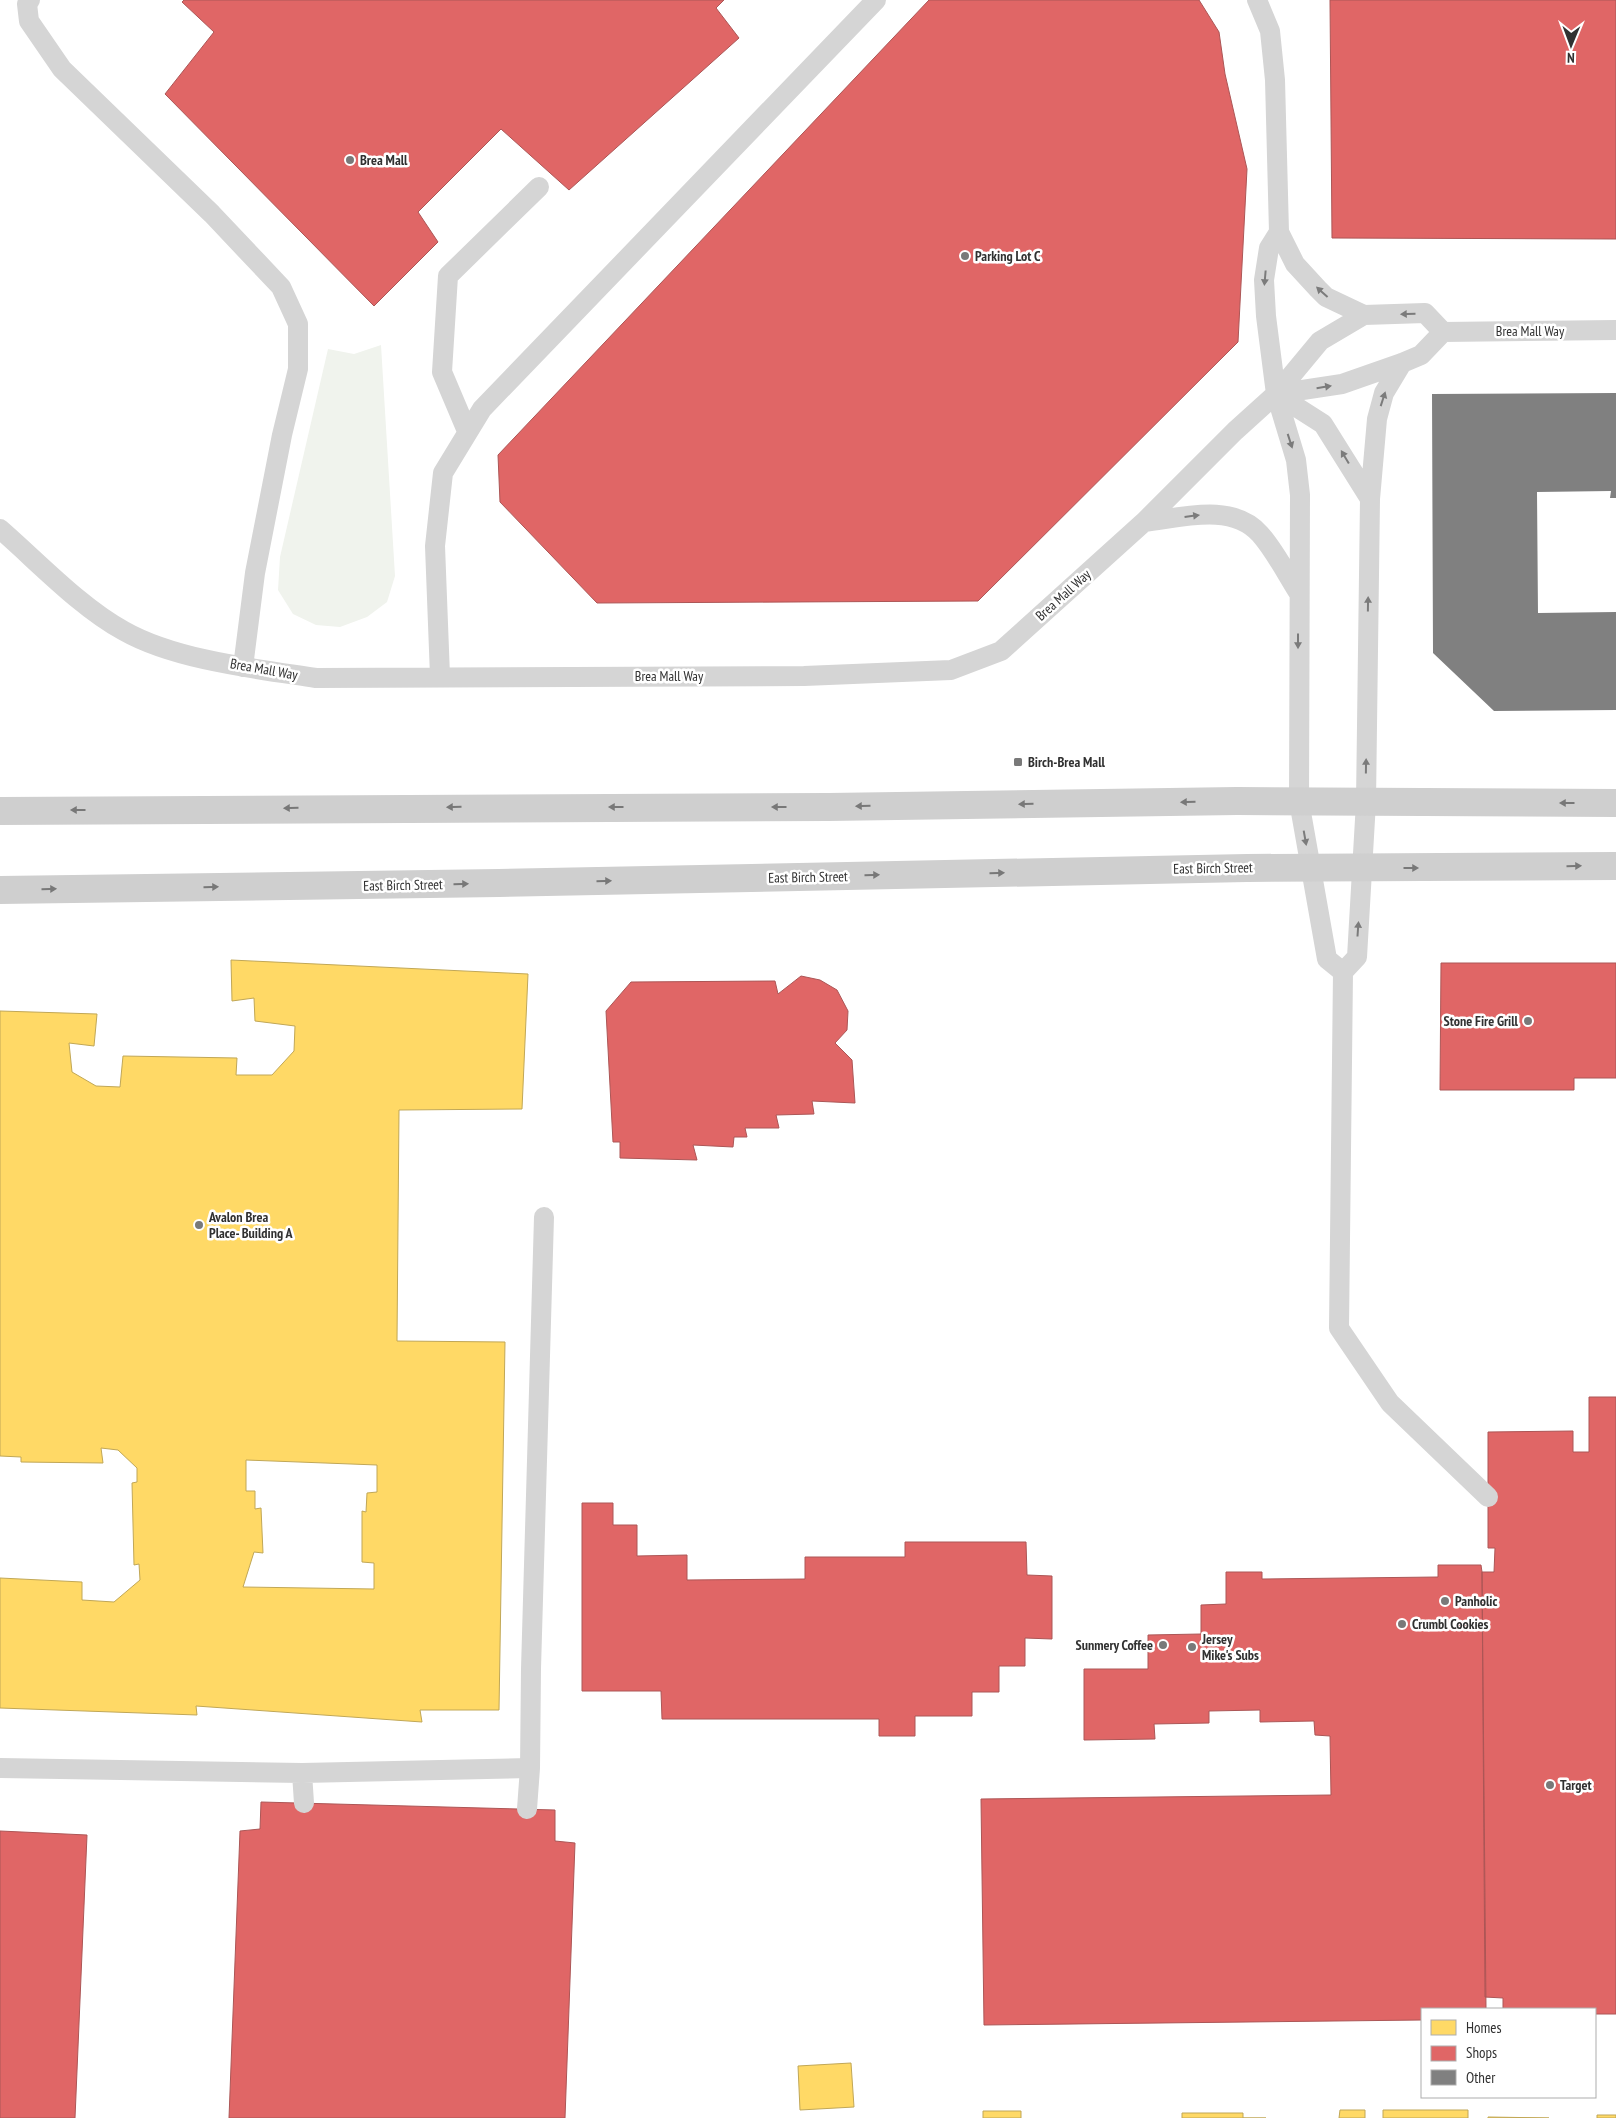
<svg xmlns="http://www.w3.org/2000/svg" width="1616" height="2118" font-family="'PT Sans Narrow',sans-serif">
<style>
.green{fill:#f0f3ed}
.homes{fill:#ffd966;stroke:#c1a756;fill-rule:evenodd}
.shops{fill:#e06666;stroke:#ac5656}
.building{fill:#808080}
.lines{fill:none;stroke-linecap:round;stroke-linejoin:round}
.lane{stroke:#d5d5d5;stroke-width:20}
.secondary{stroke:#cfcfcf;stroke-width:28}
.oneway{fill:#7b7b7b}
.oneway2{fill:#787878}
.poi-dot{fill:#797979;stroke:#fff;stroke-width:2}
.labels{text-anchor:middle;stroke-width:5;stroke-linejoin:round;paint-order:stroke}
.poi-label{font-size:14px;font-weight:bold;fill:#313131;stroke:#fff;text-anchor:start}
.street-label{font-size:14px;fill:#313131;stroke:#fff}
</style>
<rect width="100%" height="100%" fill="#fff"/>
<!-- green -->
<path class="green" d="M381 345 395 576 387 602 367 617 340 627 316 625 293 614 278 590 280 557 328 349 354 354Z"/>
<!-- homes -->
<path class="homes" d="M231 960 528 974 522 1109 399 1110 397 1341 505 1342 499 1710H420L422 1722 196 1706 197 1715 0 1708V1578L82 1582V1600L114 1602 140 1580 139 1564 134 1565 132 1483 137 1482V1468L118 1450 101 1448 103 1463 21 1462V1457L0 1456V1011L97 1014 94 1046 69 1043 72 1072 96 1086 120 1087 123 1056 237 1058 236 1075H272L294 1051 295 1026 255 1021 254 998 232 1001ZM246 1460 377 1465V1492L367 1493 366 1512 362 1511V1562L374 1563V1589L243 1587 254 1552 263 1553 261 1508 255 1509V1491H246Z
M851 2063 854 2107 800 2110 798 2066Z
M1340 2110H1365V2118H1339Z
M1383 2110H1468V2118H1383Z
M983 2111H1021V2118H983Z
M1182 2113H1243V2118H1266H1182Z
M1597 2115H1616V2118H1597Z
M1488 2117 1549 2118H1488Z"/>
<!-- shops -->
<path class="shops" d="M184 0H724L716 8 739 38 569 190 501 129 418 212 438 242 374 306 165 94 214 32 182 2Z
M929 0H1199L1219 32 1225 74 1247 169 1238 342 978 601 597 603 500 502 498 455Z
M1330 0H1616V239L1332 238Z
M1441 963H1616V1078H1574V1090H1440Z
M801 976 820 980 837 990 848 1011 847 1030 835 1043 852 1060 855 1103 812 1101 814 1114 776 1115 779 1128H745L747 1137H734L733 1147 693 1145 697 1160 620 1158V1142H613L606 1011 631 982 775 981 778 994Z
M1589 1397H1616V2014H1595V2009H1503V1998L1485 1997 1482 1572H1494L1495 1548H1488V1432L1573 1431V1452H1589Z
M582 1503H613V1525H637V1556L687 1555V1580L805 1579V1557H905V1542H1026L1027 1575 1052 1576V1639L1025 1638V1666H999V1692H972V1716H915V1736H879V1719H662L661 1691H582Z
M1438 1565H1481L1482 1572 1486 2009H1422V2020L984 2025 981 1799 1331 1795 1330 1736 1315 1735 1314 1721 1260 1722V1710L1209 1711V1723L1154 1724 1155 1739 1084 1740V1669H1148V1635L1201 1634V1605L1226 1604V1572H1262V1579L1438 1577Z
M261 1802 555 1810V1841L575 1843 565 2118H229L240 1831 260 1829Z
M0 1831 87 1835 75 2118H0Z"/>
<!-- building -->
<path class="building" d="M1616 393V498H1610L1611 491 1537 492 1538 613 1616 612V710L1494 711 1433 653 1432 394Z"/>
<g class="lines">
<!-- lane -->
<path class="lane" d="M30 0 27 4 29 21 62 69 212 214 281 287 298 324V369L282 435 255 573 243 667
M1257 0 1270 31 1275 80 1279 232 1295 264 1318 289 1326 297 1364 315
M1279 232 1269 248 1264 280 1266 316 1276 394 1296 460 1300 495 1299 801 1327 959 1343 972
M1402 363 1384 393 1377 419 1370 499 1366 802 1357 957 1343 972 1339 1328 1390 1403 1488 1497
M1276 394 1342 384 1402 363 1421 355 1443 332
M1276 394 1323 424 1370 499
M467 431 442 372 448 276 539 187
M1144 522C1180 518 1232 502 1260 534 1275 551 1286 573 1298 592
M0 529C38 562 80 607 124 631 175 660 257 669 316 678L804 676 951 670 1001 651 1144 522 1235 431 1276 394 1320 341 1364 315 1425 313 1443 332 1616 330
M440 676 435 546 443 473 482 409 876 0
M0 1768 302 1773 530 1768
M302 1773 304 1803
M527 1809 530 1768 531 1669 544 1217"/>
<!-- secondary -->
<path class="secondary" d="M0 811 828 807 1237 801 1616 803
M0 890 499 883 1247 868 1616 866"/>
</g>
<!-- one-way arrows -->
<defs><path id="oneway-solid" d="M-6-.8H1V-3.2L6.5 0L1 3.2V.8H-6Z" transform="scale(1.25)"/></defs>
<g class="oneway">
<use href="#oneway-solid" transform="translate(1265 278) rotate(95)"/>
<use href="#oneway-solid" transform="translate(1322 292) rotate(-138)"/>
<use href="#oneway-solid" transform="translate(1408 314) rotate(178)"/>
<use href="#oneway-solid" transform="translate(1324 387) rotate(-9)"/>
<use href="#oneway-solid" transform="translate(1383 399) rotate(-72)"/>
<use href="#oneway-solid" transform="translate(1290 441) rotate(72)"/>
<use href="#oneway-solid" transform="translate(1345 457) rotate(-121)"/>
<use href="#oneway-solid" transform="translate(1192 516) rotate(-7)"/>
<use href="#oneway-solid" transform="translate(1368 604) rotate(-89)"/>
<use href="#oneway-solid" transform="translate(1298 641) rotate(90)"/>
<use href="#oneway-solid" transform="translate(1366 766) rotate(-89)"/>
<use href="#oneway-solid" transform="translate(1305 838) rotate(80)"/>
<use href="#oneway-solid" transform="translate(1358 929) rotate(-86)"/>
</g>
<g class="oneway2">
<use href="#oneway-solid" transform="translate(1188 802) rotate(179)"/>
<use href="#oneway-solid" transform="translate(1567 803) rotate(-180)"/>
<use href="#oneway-solid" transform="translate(1026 804) rotate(179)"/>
<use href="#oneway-solid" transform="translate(863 806) rotate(179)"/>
<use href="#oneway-solid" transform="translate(454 807) rotate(179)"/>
<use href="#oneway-solid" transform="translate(616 807) rotate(180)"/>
<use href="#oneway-solid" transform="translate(779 807) rotate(180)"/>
<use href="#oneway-solid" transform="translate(291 808) rotate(179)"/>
<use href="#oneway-solid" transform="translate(78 810) rotate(180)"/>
<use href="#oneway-solid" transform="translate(1574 866) rotate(-1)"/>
<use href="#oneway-solid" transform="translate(1411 868)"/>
<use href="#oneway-solid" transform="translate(997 873) rotate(-1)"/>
<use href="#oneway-solid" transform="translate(872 875) rotate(-1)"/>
<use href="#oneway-solid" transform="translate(604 881) rotate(-1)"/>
<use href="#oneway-solid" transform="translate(461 884) rotate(-1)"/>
<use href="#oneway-solid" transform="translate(211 887) rotate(-1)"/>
<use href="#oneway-solid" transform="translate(49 889) rotate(-1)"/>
</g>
<!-- markers -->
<g class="poi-dot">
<circle cx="350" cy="160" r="5"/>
<circle cx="965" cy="256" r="5"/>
<rect x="1013" y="757" width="10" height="10" rx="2.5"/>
<circle cx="1528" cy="1021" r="5"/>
<circle cx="199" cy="1225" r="5"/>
<circle cx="1445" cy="1601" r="5"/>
<circle cx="1402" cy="1624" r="5"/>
<circle cx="1163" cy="1645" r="5"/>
<circle cx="1192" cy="1647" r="5"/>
<circle cx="1550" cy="1785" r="5"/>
</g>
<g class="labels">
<!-- poi labels -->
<g class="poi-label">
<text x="360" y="165">Brea Mall</text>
<text x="975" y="261">Parking Lot C</text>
<text x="1028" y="767">Birch-Brea Mall</text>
<text x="1518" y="1026" text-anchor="end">Stone Fire Grill</text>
<text x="209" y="1222">Avalon Brea<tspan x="209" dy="16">Place- Building A</tspan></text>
<text x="1455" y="1606">Panholic</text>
<text x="1412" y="1629">Crumbl Cookies</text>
<text x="1202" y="1644">Jersey<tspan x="1202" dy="16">Mike's Subs</tspan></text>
<text x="1153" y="1650" text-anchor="end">Sunmery Coffee</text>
<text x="1560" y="1790">Target</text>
</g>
<!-- street labels -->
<g class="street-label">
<text x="1530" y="336">Brea Mall Way</text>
<text transform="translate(1063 595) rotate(-42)" y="5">Brea Mall Way</text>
<text transform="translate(264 669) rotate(10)" y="5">Brea Mall Way</text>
<text x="669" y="681">Brea Mall Way</text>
<text transform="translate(1213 868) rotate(-1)" y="5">East Birch Street</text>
<text transform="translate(808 877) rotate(-1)" y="5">East Birch Street</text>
<text transform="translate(403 885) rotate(-1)" y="5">East Birch Street</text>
</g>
</g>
<!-- legend -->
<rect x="1421" y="2008" width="175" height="90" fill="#ffffff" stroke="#adadad"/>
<rect x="1431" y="2020" width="25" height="15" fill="#ffd966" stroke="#adadad"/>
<text x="1466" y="2033" font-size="15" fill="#313131">Homes</text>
<rect x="1431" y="2046" width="25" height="15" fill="#e06666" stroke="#adadad"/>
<text x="1466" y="2058" font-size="15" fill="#313131">Shops</text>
<rect x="1431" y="2070" width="25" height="15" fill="#808080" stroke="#adadad"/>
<text x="1466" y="2083" font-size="15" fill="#313131">Other</text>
<!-- north arrow -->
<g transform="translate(1571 45) rotate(181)" stroke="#ffffff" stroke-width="4" paint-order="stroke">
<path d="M0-4L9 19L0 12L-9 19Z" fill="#313131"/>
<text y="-8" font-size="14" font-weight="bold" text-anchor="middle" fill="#313131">N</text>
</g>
</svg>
